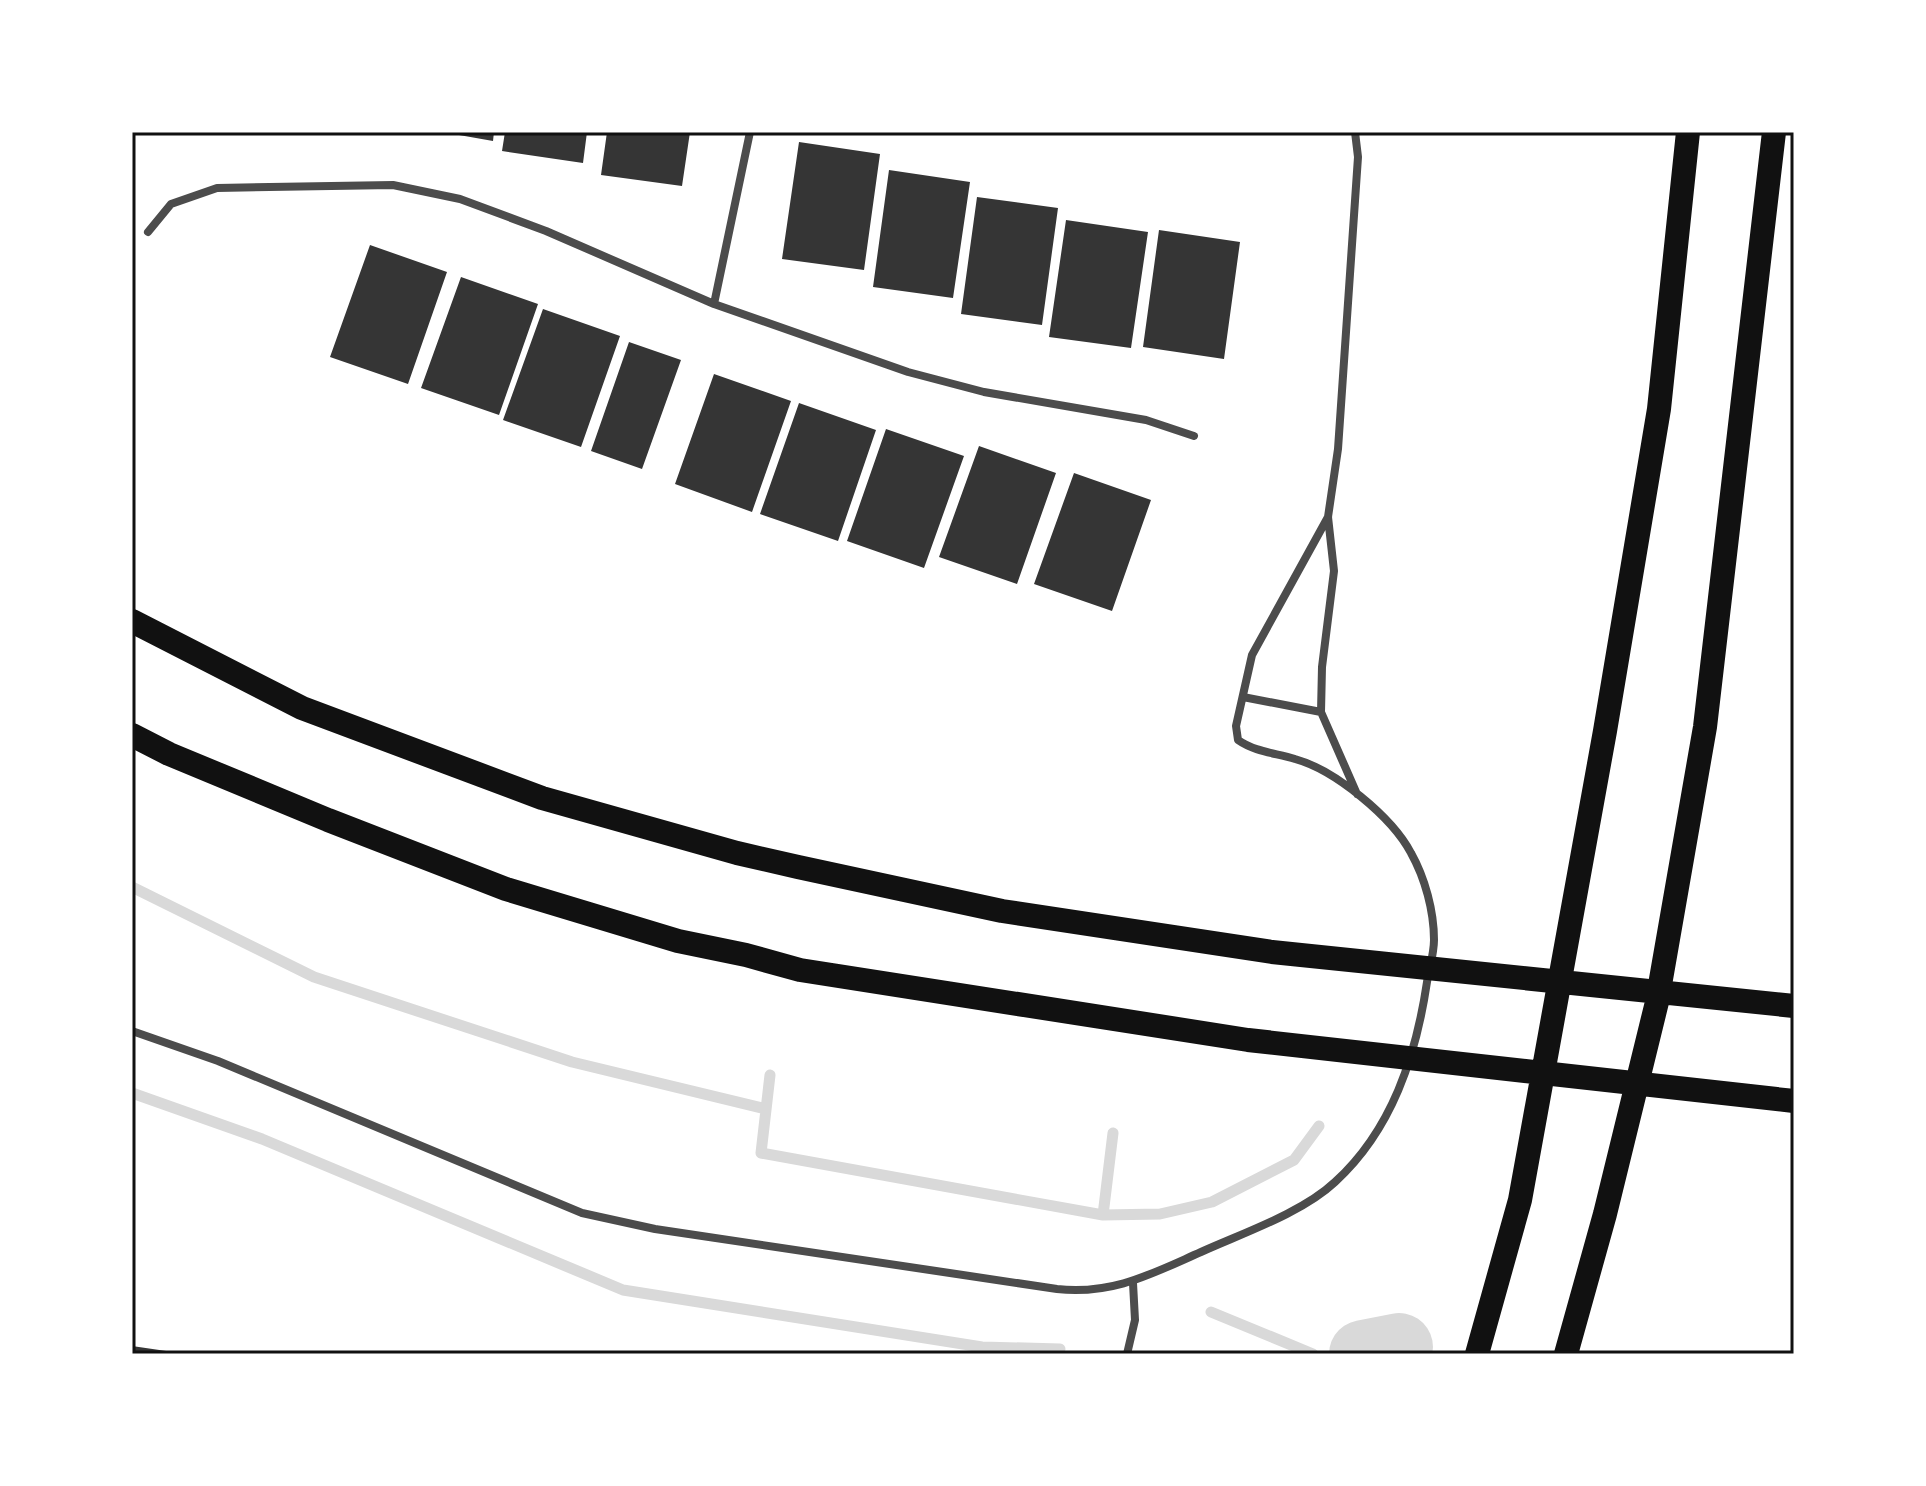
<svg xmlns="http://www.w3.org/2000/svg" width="1926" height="1486" font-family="Karla,sans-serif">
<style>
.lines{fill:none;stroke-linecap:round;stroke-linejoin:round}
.stream{stroke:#d9d9d9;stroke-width:11}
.river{stroke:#d9d9d9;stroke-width:68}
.building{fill:#353535}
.minor{stroke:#4c4c4c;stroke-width:8}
.motorway{stroke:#111;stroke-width:24}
.neatline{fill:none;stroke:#111;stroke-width:3}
</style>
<rect width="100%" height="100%" fill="#fff"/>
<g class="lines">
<!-- stream -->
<path class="stream" d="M132 887 314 977 572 1062 766 1109
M770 1075 761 1153 1103 1215 1160 1214 1212 1202 1294 1160 1319 1126
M132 1093 262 1139 623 1290 982 1347 1060 1349
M1103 1215 1113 1133
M1211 1312 1313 1354"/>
<!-- river -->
<path class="river" d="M1363 1354 1399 1347"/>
</g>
<!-- building -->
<path class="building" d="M442 132H494L493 141Z
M505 132H587L583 163 502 151Z
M607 132H690L682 186 601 175Z
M799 142 880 154 864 270 782 259Z
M889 170 970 182 953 298 873 287Z
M977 197 1058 208 1042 325 961 314Z
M1066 220 1148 232 1131 348 1049 337Z
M1159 230 1240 242 1224 359 1143 347Z
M370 245 447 272 408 384 330 357Z
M461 277 538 304 499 415 421 388Z
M543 309 620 336 581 447 503 420Z
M629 342 681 360 642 469 591 451Z
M714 374 791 401 752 512 675 484Z
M799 403 876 430 838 541 760 514Z
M886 429 964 456 924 568 847 541Z
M979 446 1056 473 1017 584 939 557Z
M1074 473 1151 500 1112 611 1034 584Z
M132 1346 173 1352V1354H132Z"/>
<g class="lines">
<!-- minor -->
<path class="minor" d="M1355 132 1358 157 1338 449 1328 517 1334 571 1322 667 1321 712 1357 794
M148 232 171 204 217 188 393 185 460 199 546 231 714 304 908 372 984 392 1146 420 1194 436
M714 304 750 132
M1243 697 1321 712
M132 1031 218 1061 582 1213 655 1229 1057 1289C1113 1295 1151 1274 1201 1252 1243 1233 1302 1213 1335 1182 1392 1130 1416 1056 1427 982 1429 969 1434 954 1434 940 1434 911 1425 878 1411 853 1392 817 1335 770 1295 759 1276 753 1255 752 1238 740L1236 726 1252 655 1328 517
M1127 1354 1135 1320 1133 1283"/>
<!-- motorway -->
<path class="motorway" d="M132 621 302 708 542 798 737 853 798 867 1002 911 1272 952 1794 1006
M132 735 169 754 328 820 506 889 678 941 746 955 800 970 1248 1040 1794 1101
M1477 1354 1520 1200 1605 731 1659 409 1688 132
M1566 1354 1605 1214 1657 1002 1705 727 1774 132"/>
</g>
<!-- border -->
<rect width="1926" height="1486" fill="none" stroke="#ffffff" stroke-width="268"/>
<rect x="134" y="134" width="1658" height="1218" class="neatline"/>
</svg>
